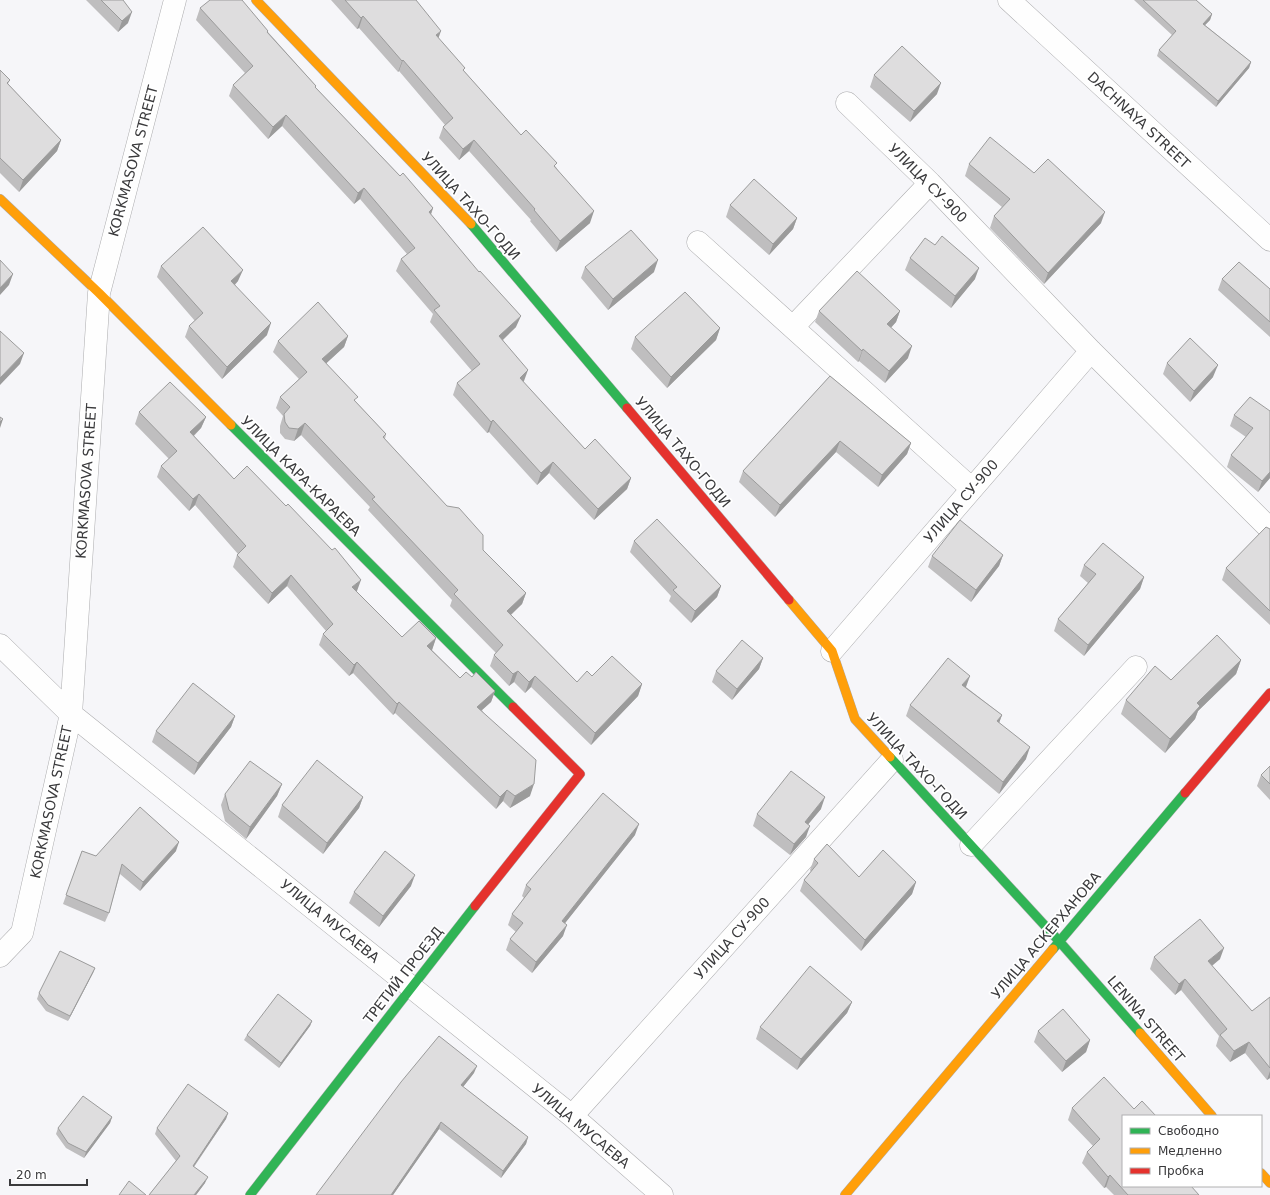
<svg xmlns="http://www.w3.org/2000/svg" width="1270" height="1195" font-family="'DejaVu Sans',sans-serif">
<style>
.lines{fill:none;stroke-linecap:round;stroke-linejoin:round}
.street-casing{stroke:#acacae;stroke-width:23}
.fast-casing{stroke:#acacae;stroke-width:10}
.slow-casing{stroke:#acacae;stroke-width:10}
.jam-casing{stroke:#acacae;stroke-width:10}
.street{stroke:#fefefe;stroke-width:22}
.fast{stroke:#30b455;stroke-width:9}
.slow{stroke:#ff9f0a;stroke-width:9}
.jam{stroke:#e5322d;stroke-width:9}
.wall{fill:#bfbebf}
.shaded-wall{fill:#9b9b9b}
.building{fill:#deddde;stroke:#9b9b9b}
.labels{text-anchor:middle;stroke-width:3.5;stroke-linejoin:round;paint-order:stroke}
.street-label{font-size:14px;fill:#3a3a3c;stroke:#fff}
</style>
<rect width="100%" height="100%" fill="#f6f6f9"/>
<g class="lines">
<defs>
<path id="street" d="M1009 0 1270 240
M847 103 930 183 1091 351 1270 529
M698 242 972 489
M793 327 930 183
M0 645 71 714 572 1116 662 1195
M832 651 1091 351
M971 845 1136 667
M0 956 22 933 71 714 99 293 175 0
M572 1116 892 760"/>
<path id="fast" d="M471 224 627 408
M231 425 513 707
M890 757 1059 941 1140 1033
M1053 949 1185 793
M250 1195 475 906"/>
<path id="slow" d="M256 0 471 224
M0 199 99 293 231 425
M789 600 832 651 855 719 890 757
M1140 1033 1212 1116
M1261 1173 1270 1183
M845 1195 1053 949"/>
<path id="jam" d="M627 408 789 600
M1185 793 1270 693
M475 906 580 774 513 707"/>
</defs>
<!-- street casing -->
<use href="#street" class="street-casing"/>
<!-- fast casing -->
<use href="#fast" class="fast-casing"/>
<!-- slow casing -->
<use href="#slow" class="slow-casing"/>
<!-- jam casing -->
<use href="#jam" class="jam-casing"/>
<!-- street -->
<use href="#street" class="street"/>
<!-- fast -->
<use href="#fast" class="fast"/>
<!-- slow -->
<use href="#slow" class="slow"/>
<!-- jam -->
<use href="#jam" class="jam"/>
</g>
<!-- wall -->
<path class="wall" d="M86 0H123L128 23 118 32Z
M331 0H416L438 38 464 71 521 135 556 167 590 223 556 252 530 221 531 220 469 151 459 160 439 138 443 127 445 125 399 71 398 72 359 28 357 29Z
M1134 0H1196L1212 14 1210 20 1205 25 1251 62 1249 68 1216 107 1157 56 1159 50 1172 35Z
M200 8 268 32 316 86V88L400 176 433 208 431 215 516 327 503 340 524 381 523 382 585 449 631 478 627 489 594 520 549 473 537 485 489 432 487 433 453 395 457 383 472 371 430 322 433 314 396 271 401 259 407 254 360 199 354 204 282 126 268 139 229 96 233 85 245 73 196 20Z
M0 70 10 80 8 84 61 140 57 151 19 192 0 173Z
M874 75 937 94 910 122 870 87Z
M969 164 1034 173 1101 223 1044 284 990 228 994 216 1002 207 965 176Z
M730 205 797 218 793 229 769 255 726 217Z
M935 245 975 279 951 308 905 270 910 258Z
M161 266 238 281 235 285 267 335 222 379 185 337 189 326 195 321 157 277Z
M585 267 654 272 608 310 581 278Z
M1222 279 1270 289V337L1218 290Z
M819 311H900L896 322 891 328 908 358 885 383 859 361 858 362 815 322Z
M720 328 716 340 667 388 631 349 635 337Z
M348 336 344 347 326 363 356 402 386 434 385 439 483 550 526 593 522 604 511 615 577 682 592 676 642 684 638 696 591 745 531 687 525 693 514 682 509 686 490 666 494 655 496 653 450 606 452 600 368 510 370 507 301 435 294 441 285 439 280 433V426L283 416 276 408 280 397 299 379 273 352 278 341Z
M1167 363 1213 377 1190 402 1163 374Z
M830 376 911 443 907 454 878 487 836 452 775 517 739 482 743 471Z
M1270 411V478L1258 492 1227 467 1231 455 1246 437 1230 426 1234 415Z
M139 412 206 417 201 428 194 436 234 479 357 591V592L402 637 436 638 432 650 460 678 472 677 495 691 491 702 482 710 530 796 510 808 503 801 496 809 395 713 393 715 353 673 349 676 319 645 323 634 326 631 287 586 268 604 233 567 237 555 238 554 195 505 189 511 157 477 161 466 169 459 135 424Z
M1270 529V625L1222 580 1226 568Z
M634 541 721 586 717 597 691 623 669 601 671 596 630 552Z
M1003 555 999 566 971 602 928 567 932 556Z
M1084 565 1144 577 1140 589 1084 656 1054 631 1058 619 1088 583 1080 576Z
M763 658 759 669 732 700 712 682 716 671Z
M1241 660 1236 674 1198 711 1195 719 1165 753 1121 714 1126 700 1171 680Z
M966 687 1002 715 999 722 1026 759 999 794 906 716 910 705Z
M235 716 231 727 194 775 152 742 156 731Z
M1270 766V800L1257 786 1261 775Z
M282 784 277 796 246 839 225 821 221 805 225 794Z
M363 797 359 808 323 854 278 817 282 805Z
M821 809 808 824 806 837 790 855 753 826 757 814Z
M635 835 565 923 563 936 532 973 506 950 510 939 516 932 508 925 512 914 524 898 522 896 526 885Z
M82 851 96 856 176 851 140 891 120 874 109 913 105 922 63 904Z
M814 859 859 877 916 882 912 894 861 951 800 891 804 880 811 872 810 870Z
M411 886 379 927 349 903 354 892Z
M1154 957 1220 959 1212 966 1252 1011 1270 997V1078L1267 1080 1245 1053 1230 1062 1216 1046 1219 1036 1181 990 1175 995 1150 969Z
M95 968 93 973 68 1021 46 1011 37 999 39 993Z
M852 1002 847 1013 797 1070 756 1039 760 1027Z
M312 1021 310 1026 279 1068 244 1040 247 1035Z
M1038 1031 1090 1040 1086 1052 1062 1072 1034 1042Z
M474 1073 463 1087 528 1137 526 1144 501 1178 439 1129 393 1195H316Z
M1072 1108 1134 1109 1156 1116H1123L1199 1195H1114L1106 1187 1104 1188 1082 1163 1087 1152 1093 1146 1068 1120Z
M228 1113 226 1119 194 1167 205 1183 196 1195H149L176 1161 155 1134 157 1128Z
M112 1117 110 1123 84 1158 66 1148 56 1134 58 1128Z"/>
<!-- shaded-wall -->
<path class="shaded-wall" d="M132 12 128 23 118 32 122 21Z
M1212 14 1210 20 1201 29 1203 24Z
M363 16 359 28 357 29 361 18Z
M441 31 437 42 436 35Z
M403 60 399 71 398 72 402 61Z
M1251 62 1249 68 1216 107 1218 101Z
M941 83 937 94 910 122 914 111Z
M286 115 282 126 268 139 273 127Z
M61 140 57 151 19 192 23 180Z
M474 140 469 151 459 160 463 149Z
M364 188 360 199 354 204 358 193Z
M433 208 429 219V212Z
M594 211 590 223 556 252 560 241Z
M1105 212 1101 223 1044 284 1048 273Z
M797 218 793 229 769 255 773 244Z
M658 260 654 272 608 310 613 299Z
M979 268 975 279 951 308 955 296Z
M243 270 238 281 227 292 231 281Z
M13 274 9 285 0 295V288Z
M900 311 896 322 883 336 887 324Z
M521 316 516 327 495 347 499 336Z
M271 323 267 335 222 379 227 367Z
M720 328 716 340 667 388 671 377Z
M348 336 344 347 318 371 322 359Z
M912 346 908 358 885 383 889 371Z
M863 349 859 361 858 362 862 351Z
M24 353 20 364 0 385V378Z
M1218 365 1213 377 1190 402 1194 391Z
M528 370 524 381 515 389 520 378Z
M206 417 201 428 186 443 190 432Z
M3 419 0 428V422Z
M493 420 489 432 487 433 491 422Z
M305 423 301 435 294 441 298 429Z
M840 441 836 452 775 517 780 505Z
M911 443 907 454 878 487 882 475Z
M553 462 549 473 537 485 541 473Z
M1270 472V478L1258 492 1262 481Z
M631 478 627 489 594 520 598 509Z
M199 494 195 505 189 511 193 499Z
M1003 555 999 566 971 602 976 590Z
M291 575 287 586 268 604 272 593Z
M1144 577 1140 589 1084 656 1088 645Z
M361 580 357 591 348 599 352 587Z
M721 586 717 597 691 623 695 611Z
M526 593 522 604 503 622 507 611Z
M436 638 432 650 423 657 427 646Z
M763 658 759 669 732 700 737 689Z
M1241 660 1236 674 1198 711 1195 719 1165 753 1170 739 1197 703Z
M357 662 353 673 349 676 354 665Z
M518 671 514 682 509 686 513 674Z
M535 676 531 687 525 693 529 682Z
M970 676 966 687 958 696 962 685Z
M642 684 638 696 591 745 595 733Z
M495 691 491 702 473 718 477 707Z
M399 702 395 713 393 715 397 704Z
M1002 715 998 726 997 721Z
M235 716 231 727 194 775 198 763Z
M1030 747 1026 759 999 794 1003 782Z
M282 784 277 796 246 839 250 827Z
M534 784 530 796 510 808 515 796Z
M507 790 503 801 496 809 500 797Z
M363 797 359 808 323 854 327 843Z
M825 797 821 809 801 833 805 822Z
M639 824 635 835 558 932 562 921Z
M810 826 806 837 790 855 794 844Z
M179 842 176 851 140 891 143 882Z
M415 875 411 886 379 927 383 916Z
M916 882 912 894 861 951 865 940Z
M567 925 563 936 532 973 536 962Z
M1224 948 1220 959 1204 972 1208 961Z
M95 968 93 973 68 1021 70 1016Z
M1185 979 1181 990 1175 995 1179 984Z
M852 1002 847 1013 797 1070 801 1059Z
M312 1021 310 1026 279 1068 281 1063Z
M1090 1040 1086 1052 1062 1072 1066 1061Z
M1249 1042 1245 1053 1230 1062 1234 1051Z
M477 1066 474 1073 459 1092 461 1085Z
M1270 1071V1078L1267 1080Z
M228 1113 226 1119 190 1172 193 1166Z
M112 1117 110 1123 84 1158 86 1152Z
M441 1122 439 1129 393 1195H391Z
M528 1137 526 1144 501 1178 503 1171Z
M1110 1175 1106 1187 1104 1188 1108 1177Z
M208 1177 205 1183 196 1195H194Z"/>
<!-- building -->
<path class="building" d="M101 0H123L132 12 122 21Z
M210 0H242L268 31 267 32 316 86 315 87 400 176 403 173 433 208 429 212 479 272 480 271 521 316 499 336 528 370 520 378 585 449 595 439 631 478 598 509 553 462 541 473 493 420 491 422 457 383 480 364 434 310 440 306 401 259 415 248 364 188 358 193 286 115 273 127 233 85 253 66 200 8Z
M345 0H416L441 31 436 35 465 68 463 70 521 135 526 130 557 163 554 166 594 211 560 241 534 210 535 209 474 140 463 149 443 127 453 118 403 60 402 61 363 16 361 18Z
M1143 0H1196L1212 14 1203 24 1251 62 1218 101 1159 50 1176 31Z
M902 46 941 83 914 111 874 75Z
M0 70 10 80 7 83 61 140 23 180 0 158Z
M990 137 1034 173 1048 159 1105 212 1048 273 994 216 1010 199 969 164Z
M754 179 797 218 773 244 730 205Z
M203 227 243 270 231 281 271 323 227 367 189 326 203 313 161 266Z
M631 230 658 260 613 299 585 267Z
M942 236 979 268 955 296 910 258 925 238 935 245Z
M0 260 13 274 0 288Z
M1239 262 1270 289V322L1222 279Z
M857 271 900 311 887 324 912 346 889 371 863 349 862 351 819 311Z
M685 292 720 328 671 377 635 337Z
M318 302 348 336 322 359 358 397 354 400 386 434 383 437 447 506 459 508 483 535V550L526 593 507 611 577 682 587 671 592 676 612 656 642 684 595 733 535 676 529 682 518 671 513 674 494 655 503 645 454 594 458 590 372 499 375 497 305 423 298 429 289 428 285 422 284 414 290 407 280 397 307 372 278 341Z
M0 331 24 353 0 378Z
M1190 338 1218 365 1194 391 1167 363Z
M830 376 911 443 882 475 840 441 780 505 743 471Z
M170 382 206 417 190 432 234 479 247 466 286 506 288 504 332 550 335 548 361 580 352 587 402 637 419 621 436 638 427 646 460 678 466 672 472 677 476 672 495 691 477 707 536 760 534 784 515 796 507 790 500 797 399 702 397 704 357 662 354 665 323 634 333 624 291 575 272 593 237 555 246 546 199 494 193 499 161 466 177 451 139 412Z
M1250 397 1270 411V472L1262 481 1231 455 1253 428 1234 415Z
M0 417 3 419 0 422Z
M657 519 721 586 695 611 673 590 677 587 634 541Z
M960 520 1003 555 976 590 932 556Z
M1266 527 1270 529V611L1226 568Z
M1103 543 1144 577 1088 645 1058 619 1096 574 1084 565Z
M1217 635 1241 660 1197 703 1200 706 1170 739 1126 700 1155 666 1171 680Z
M742 640 763 658 737 689 716 671Z
M948 658 970 676 962 685 1002 715 997 721 1030 747 1003 782 910 705Z
M193 683 235 716 198 763 156 731Z
M317 760 363 797 327 843 282 805Z
M250 761 282 784 250 827 229 810 225 794Z
M1270 766V784L1261 775Z
M791 771 825 797 805 822 810 826 794 844 757 814Z
M603 793 639 824 562 921 567 925 536 962 510 939 523 923 512 914 531 889 526 885Z
M140 807 179 842 143 882 122 864 109 913 66 895 82 851 96 856Z
M827 844 859 877 883 850 916 882 865 940 804 880 818 863 814 859Z
M385 851 415 875 383 916 354 892Z
M1200 919 1224 948 1208 961 1252 1011 1270 997V1068L1249 1042 1234 1051 1220 1035 1227 1029 1185 979 1179 984 1154 957Z
M60 951 95 968 70 1016 48 1005 39 993Z
M810 966 852 1002 801 1059 760 1027Z
M278 994 312 1021 281 1063 247 1035Z
M1063 1009 1090 1040 1066 1061 1038 1031Z
M439 1036 477 1066 461 1085 528 1137 503 1171 441 1122 391 1195H316L401 1082Z
M1104 1077 1134 1109 1142 1101 1156 1116H1123V1186H1191L1199 1195H1128L1110 1175 1108 1177 1087 1152 1100 1139 1072 1108Z
M188 1084 228 1113 193 1166 208 1177 194 1195H149L180 1156 157 1128Z
M83 1096 112 1117 86 1152 68 1143 58 1128Z
M129 1181 146 1195H119Z"/>
<g class="labels">
<!-- street labels -->
<g class="street-label">
<text transform="translate(1139 120) rotate(43)" y="5">DACHNAYA STREET</text>
<text transform="translate(133 161) rotate(-75)" y="5">KORKMASOVA STREET</text>
<text transform="translate(928 183) rotate(45)" y="5">УЛИЦА СУ-900</text>
<text transform="translate(471 206) rotate(48)" y="5">УЛИЦА ТАХО-ГОДИ</text>
<text transform="translate(683 452) rotate(50)" y="5">УЛИЦА ТАХО-ГОДИ</text>
<text transform="translate(301 476) rotate(45)" y="5">УЛИЦА КАРА-КАРАЕВА</text>
<text transform="translate(86 481) rotate(-86)" y="5">KORKMASOVA STREET</text>
<text transform="translate(961 501) rotate(-49)" y="5">УЛИЦА СУ-900</text>
<text transform="translate(917 766) rotate(47)" y="5">УЛИЦА ТАХО-ГОДИ</text>
<text transform="translate(51 802) rotate(-78)" y="5">KORKMASOVA STREET</text>
<text transform="translate(330 921) rotate(39)" y="5">УЛИЦА МУСАЕВА</text>
<text transform="translate(1046 935) rotate(-50)" y="5">УЛИЦА АСКЕРХАНОВА</text>
<text transform="translate(732 938) rotate(-48)" y="5">УЛИЦА СУ-900</text>
<text transform="translate(403 975) rotate(-52)" y="5">ТРЕТИЙ ПРОЕЗД</text>
<text transform="translate(1146 1019) rotate(49)" y="5">LENINA STREET</text>
<text transform="translate(581 1126) rotate(40)" y="5">УЛИЦА МУСАЕВА</text>
</g>
</g>
<!-- legend -->
<rect x="1122" y="1115" width="140" height="72" fill="#ffffff" stroke="#b0b0b1"/>
<rect x="1130" y="1128" width="20" height="6" fill="#30b455" stroke="#b0b0b1"/>
<text x="1158" y="1135" font-size="12" fill="#3a3a3c">Свободно</text>
<rect x="1130" y="1148" width="20" height="6" fill="#ff9f0a" stroke="#b0b0b1"/>
<text x="1158" y="1155" font-size="12" fill="#3a3a3c">Медленно</text>
<rect x="1130" y="1168" width="20" height="6" fill="#e5322d" stroke="#b0b0b1"/>
<text x="1158" y="1175" font-size="12" fill="#3a3a3c">Пробка</text>
<!-- scale -->
<path d="M10 1179v6h77v-6" fill="none" stroke="#3a3a3c" stroke-width="2"/>
<text x="16" y="1179" font-size="12" fill="#3a3a3c" stroke="#ffffff" stroke-width="3" paint-order="stroke">20 m</text>
</svg>
